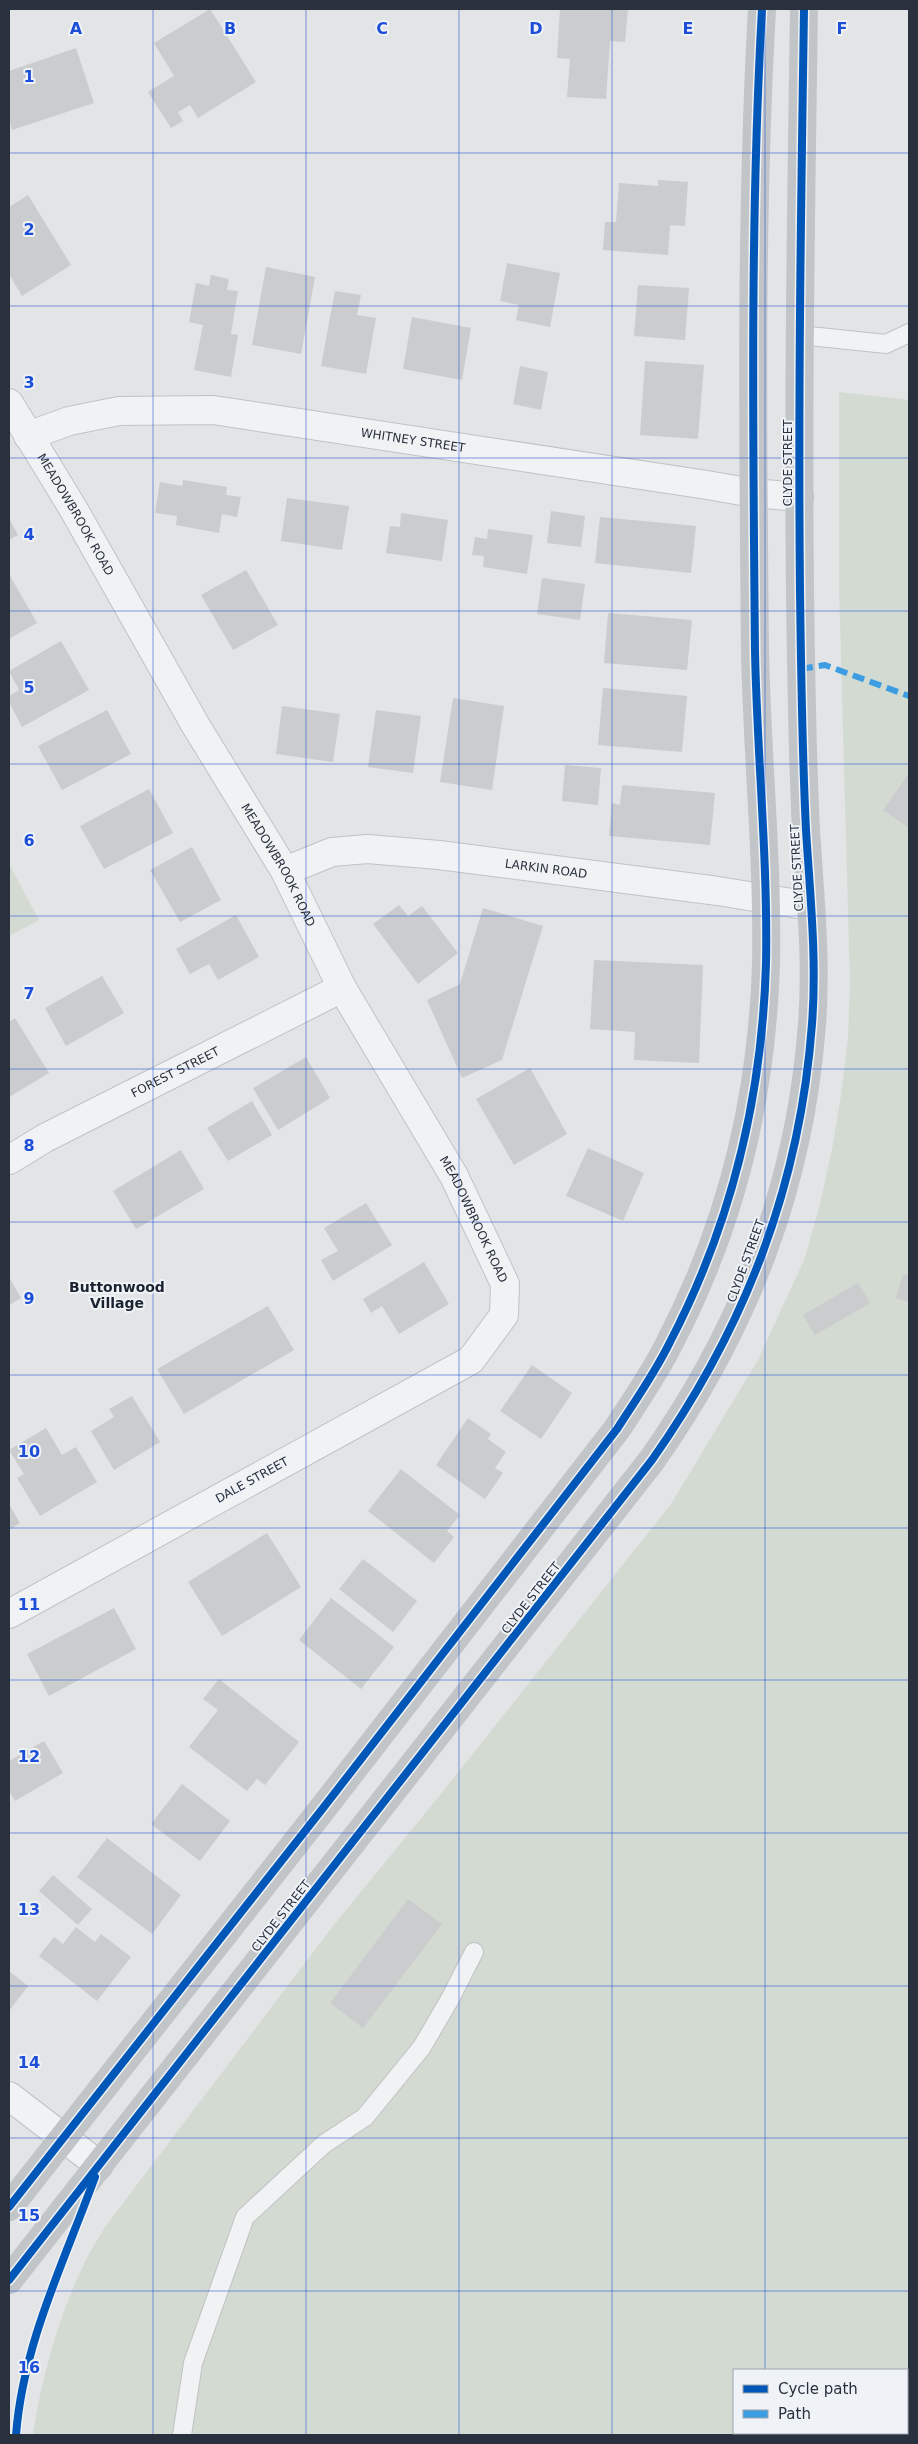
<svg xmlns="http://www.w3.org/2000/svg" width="918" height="2444" font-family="'DejaVu Sans',sans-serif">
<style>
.green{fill:#d2dad2;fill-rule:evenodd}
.building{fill:#caccce}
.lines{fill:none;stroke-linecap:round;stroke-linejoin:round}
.lane-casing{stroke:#c0c2c4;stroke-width:20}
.street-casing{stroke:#c0c2c4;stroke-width:30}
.lane{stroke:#f1f2f3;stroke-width:18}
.street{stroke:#f1f2f3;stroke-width:28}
.secondary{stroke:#c2c5c8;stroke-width:28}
.quiet{stroke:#3d9de3;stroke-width:6;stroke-dasharray:12 6;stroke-linecap:butt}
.cycleway-casing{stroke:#eff2f6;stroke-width:11}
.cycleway{stroke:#0057b8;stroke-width:8}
.grid{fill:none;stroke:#1d4ed8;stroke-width:1;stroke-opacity:0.55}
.labels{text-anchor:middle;stroke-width:4;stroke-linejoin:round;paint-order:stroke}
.street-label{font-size:12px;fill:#29313f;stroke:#eff2f6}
.neighbourhood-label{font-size:14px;font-weight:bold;fill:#1b2230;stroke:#eff2f6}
.grid-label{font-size:16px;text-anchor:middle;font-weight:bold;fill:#1d4ed8;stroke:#eff2f6;stroke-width:4;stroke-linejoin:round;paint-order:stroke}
</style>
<rect width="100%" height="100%" fill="#e2e4e6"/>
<!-- green -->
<path class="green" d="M839 392 909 400V2435H33C41 2379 59 2315 84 2264 90 2251 98 2239 105 2227L333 1926 445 1789 671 1504 758 1360 805 1258 820 1204 832 1150 841 1095 848 1039 850 983 839 583ZM734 2370H907V2433H734Z
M9 864 39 920 9 936Z"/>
<!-- building -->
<path class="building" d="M210 9 256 82 198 118 190 105 178 112 183 121 171 128 148 92 174 76 154 43Z
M560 9H628L625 42 610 41 606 99 567 97 570 59 557 58Z
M76 48 94 103 12 130 9 119V71Z
M658 180 688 182 685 226 670 225 668 255 603 250 605 222H616L619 183 658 186Z
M28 195 71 265 22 296 9 274V207Z
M507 263 560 273 550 327 516 320 519 305 500 301Z
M266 267 315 277 301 354 252 345Z
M211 275 229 279 227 290 238 291 231 334 238 335 231 377 194 370 203 325 189 322 196 283 209 286Z
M638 285 689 288 685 340 634 336Z
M335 291 361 295 357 315 376 318 366 374 321 366Z
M412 317 471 328 462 380 403 369Z
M645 361 704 365 698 439 640 435Z
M520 366 548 372 541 410 513 404Z
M183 480 227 487 226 495 241 497 237 517 222 514 219 533 176 525 177 516 155 513 160 482 182 486Z
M287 498 349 506 342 550 281 541Z
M551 511 585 516 581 547 547 543Z
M401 513 448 520 442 561 386 553 390 526 400 527Z
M600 517 696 526 691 573 595 563Z
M9 518 18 535 9 540Z
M488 529 533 535 527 574 483 567 484 556 472 555 475 537 487 539Z
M246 570 278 625 233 650 201 595Z
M9 574 37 623 9 639Z
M542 578 585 584 580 620 537 614Z
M608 613 692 620 687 670 604 663Z
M61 641 89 690 22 727 9 702V696L19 690 9 671Z
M603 688 687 696 682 752 598 745Z
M453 698 504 706 492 790 440 782Z
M282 706 340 714 333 762 276 754Z
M107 710 131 754 62 790 38 746Z
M376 710 421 716 413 773 368 767Z
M565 765 601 768 598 805 562 801Z
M909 773V828L883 810Z
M622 785 715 793 710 845 609 836 612 803 620 805Z
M149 789 173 833 104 869 80 826Z
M192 847 221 900 180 922 150 870Z
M399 905 408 916 422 906 458 953 418 984 373 924Z
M483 908 543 926 502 1060 462 1078 427 1000 460 984Z
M236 915 259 957 218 980 209 964 190 974 176 949Z
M594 960 703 965 699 1063 634 1060 635 1032 590 1029Z
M102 976 124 1013 66 1046 45 1008Z
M15 1018 49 1073 9 1097V1022Z
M306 1057 330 1098 278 1130 253 1088Z
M530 1068 567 1134 514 1165 476 1099Z
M252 1101 272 1135 228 1161 207 1128Z
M588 1148 644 1173 623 1221 566 1196Z
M181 1150 204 1189 136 1229 113 1191Z
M366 1203 392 1245 333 1281 321 1260 338 1251 324 1228Z
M424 1262 449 1304 399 1334 382 1306 371 1313 363 1299Z
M903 1274 909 1276V1302L896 1298Z
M9 1277 21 1298 9 1305Z
M858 1283 870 1303 815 1335 803 1315Z
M268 1306 294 1350 184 1414 157 1369Z
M532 1365 572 1393 541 1439 500 1411Z
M132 1396 160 1442 114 1470 91 1431 114 1417 109 1409Z
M468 1418 491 1434 488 1439 506 1452 495 1468 503 1473 485 1499 436 1465Z
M46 1428 62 1455 76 1447 97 1482 40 1516 17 1478 24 1474 9 1450Z
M401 1469 460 1515 447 1531 454 1537 434 1563 368 1511Z
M9 1504 20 1523 9 1530Z
M267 1533 301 1587 222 1636 188 1582Z
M363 1559 417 1601 393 1632 339 1589Z
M331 1598 394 1647 361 1689 299 1640Z
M114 1608 136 1649 49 1696 27 1654Z
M219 1679 299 1742 265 1785 257 1779 247 1791 189 1747 218 1710 203 1699Z
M44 1741 63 1773 15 1801 9 1791V1761Z
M182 1784 230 1821 200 1861 151 1824Z
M107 1838 181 1895 152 1934 77 1877Z
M53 1875 92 1909 78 1925 39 1891Z
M408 1899 442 1924 363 2028 330 2003Z
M76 1927 95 1942 101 1934 131 1957 97 2001 39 1956 54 1937 63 1944Z
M9 1971 28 1986 9 2011Z"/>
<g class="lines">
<defs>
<path id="lane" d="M800 335 886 344 909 333
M182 2435 193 2363 245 2217 324 2144 365 2117 422 2047 450 1999 474 1952"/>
<g id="street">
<path id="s1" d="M9 403 74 510 196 726 285 871 342 988 454 1176 505 1284 504 1315 471 1360 9 1614"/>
<path id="s2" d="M28 436 69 421 119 411 213 410 707 485 753 493 799 497"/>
<path id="s3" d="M285 871 332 852 367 849 439 855 718 891 810 906"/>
<path id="s4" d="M9 1160 45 1138 342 988"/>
<path d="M9 2096 99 2165"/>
</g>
</defs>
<!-- lane casing -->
<use href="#lane" class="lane-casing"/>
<!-- street casing -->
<use href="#street" class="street-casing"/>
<!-- lane -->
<use href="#lane" class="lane"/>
<!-- street -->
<use href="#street" class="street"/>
<!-- secondary -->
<path class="secondary" d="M9 2207 320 1812 617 1429C635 1401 655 1373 670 1342 732 1223 762 1098 766 964 768 859 757 755 755 651 753 437 750 222 762 9
M9 2280 652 1460C745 1328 800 1186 812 1024 817 960 810 894 806 830 802 750 801 671 800 591 798 397 801 203 804 9"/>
<!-- quiet -->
<path class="quiet" d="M801 669 825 665 909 696"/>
<defs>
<path id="cycleway" d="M9 2207 320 1812 617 1429C635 1401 655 1373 670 1342 732 1223 762 1098 766 964 768 859 757 755 755 651 753 437 750 222 762 9
M9 2280 652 1460C745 1328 800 1186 812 1024 817 960 810 894 806 830 802 750 801 671 800 591 798 397 801 203 804 9
M16 2435C23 2344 64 2262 95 2177"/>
</defs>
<!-- cycleway casing -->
<use href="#cycleway" class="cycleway-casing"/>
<!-- cycleway -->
<use href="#cycleway" class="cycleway"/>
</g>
<!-- grid -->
<path class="grid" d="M153 9V2435M306 9V2435M459 9V2435M612 9V2435M765 9V2370M9 153H909M9 306H909M9 458H909M9 611H909M9 764H909M9 916H909M9 1069H909M9 1222H909M9 1375H909M9 1528H909M9 1680H909M9 1833H909M9 1986H909M9 2138H909M9 2291H909M765 2433V2435"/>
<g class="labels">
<!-- street labels -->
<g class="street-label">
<text dy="4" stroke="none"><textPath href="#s2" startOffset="391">WHITNEY STREET</textPath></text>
<text transform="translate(788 463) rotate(-90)" y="4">CLYDE STREET</text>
<text dy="4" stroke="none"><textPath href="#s1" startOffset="130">MEADOWBROOK ROAD</textPath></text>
<text dy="4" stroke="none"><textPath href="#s1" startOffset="535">MEADOWBROOK ROAD</textPath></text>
<text transform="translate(797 868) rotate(-93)" y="4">CLYDE STREET</text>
<text dy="4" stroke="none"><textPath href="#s3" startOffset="266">LARKIN ROAD</textPath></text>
<text dy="4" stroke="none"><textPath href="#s4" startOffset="188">FOREST STREET</textPath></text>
<text dy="4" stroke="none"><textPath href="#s1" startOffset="940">MEADOWBROOK ROAD</textPath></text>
<text transform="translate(746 1261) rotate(-70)" y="4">CLYDE STREET</text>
<text transform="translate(252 1480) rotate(-29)" y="4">DALE STREET</text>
<text transform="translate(531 1598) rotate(-52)" y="4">CLYDE STREET</text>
<text transform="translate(281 1916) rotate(-52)" y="4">CLYDE STREET</text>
</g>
<!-- neighbourhood labels -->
<g class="neighbourhood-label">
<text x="117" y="1292">Buttonwood<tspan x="117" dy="16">Village</tspan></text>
</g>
</g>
<g class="grid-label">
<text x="76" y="34">A</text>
<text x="230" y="34">B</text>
<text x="382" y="34">C</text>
<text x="536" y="34">D</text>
<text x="688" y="34">E</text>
<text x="842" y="34">F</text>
<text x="29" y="82">1</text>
<text x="29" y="235">2</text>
<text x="29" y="388">3</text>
<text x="29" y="540">4</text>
<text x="29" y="693">5</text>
<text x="29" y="846">6</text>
<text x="29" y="999">7</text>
<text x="29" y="1151">8</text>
<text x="29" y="1304">9</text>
<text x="29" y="1457">10</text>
<text x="29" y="1610">11</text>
<text x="29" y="1762">12</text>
<text x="29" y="1915">13</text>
<text x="29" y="2068">14</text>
<text x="29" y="2221">15</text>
<text x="29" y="2373">16</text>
</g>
<!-- border -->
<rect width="918" height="2444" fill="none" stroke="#29313f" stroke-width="20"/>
<!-- legend -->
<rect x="733" y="2369" width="175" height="65" fill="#eff2f6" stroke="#a0a5ad"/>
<rect x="743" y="2385" width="25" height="8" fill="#0057b8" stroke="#a0a5ad"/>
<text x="778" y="2394" font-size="15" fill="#29313f">Cycle path</text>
<rect x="743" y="2410" width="25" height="8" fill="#3d9de3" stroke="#a0a5ad"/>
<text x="778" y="2419" font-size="15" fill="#29313f">Path</text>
</svg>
